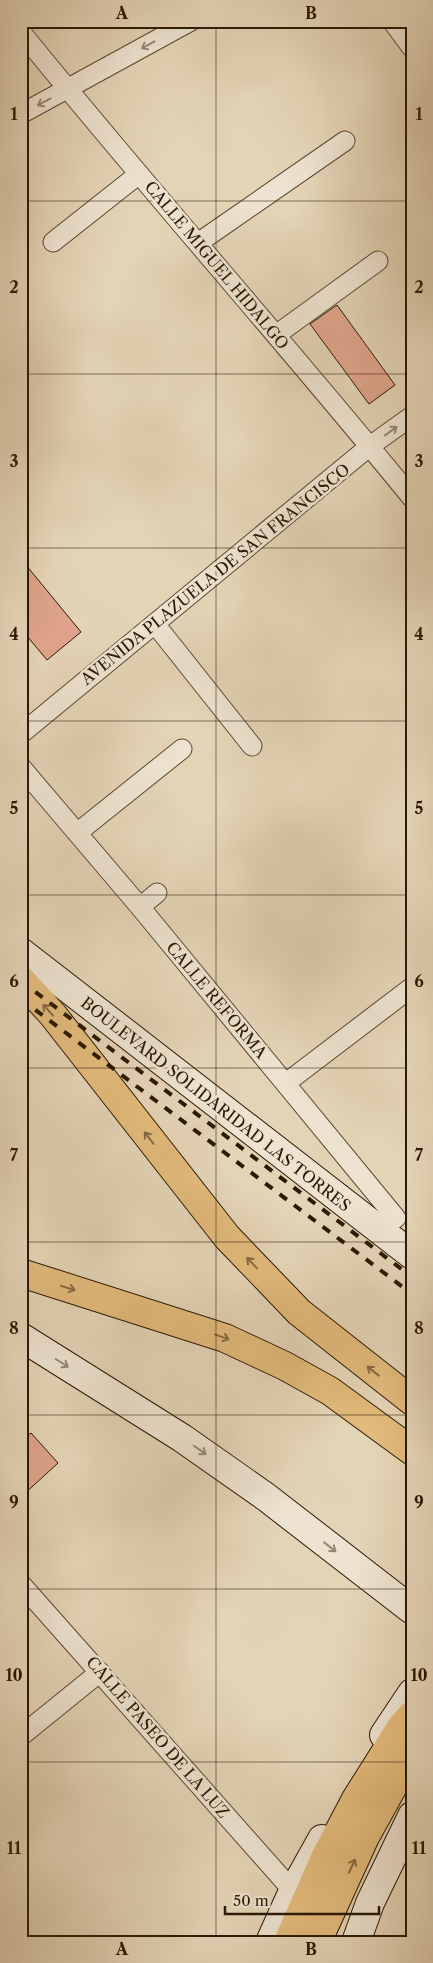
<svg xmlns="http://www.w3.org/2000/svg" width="433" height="1963" font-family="'Libre Caslon Text',serif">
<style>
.building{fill:#dfa48b;stroke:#2b1904}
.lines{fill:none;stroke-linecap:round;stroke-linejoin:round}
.street-casing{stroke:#594830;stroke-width:21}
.secondary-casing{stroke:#2b1904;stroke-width:30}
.primary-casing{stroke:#2b1904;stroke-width:30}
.highway-casing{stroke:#2b1904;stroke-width:30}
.street{stroke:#ede3d0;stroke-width:19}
.secondary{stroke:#ede3d0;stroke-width:28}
.primary{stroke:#e2ba7b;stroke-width:28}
.highway{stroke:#e2ba7b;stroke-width:28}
.rail{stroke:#2b1904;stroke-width:4;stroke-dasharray:9 9;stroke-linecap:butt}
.oneway{stroke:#968874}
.oneway2{stroke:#866a40}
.grid{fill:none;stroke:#2b1904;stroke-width:1;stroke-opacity:0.55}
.labels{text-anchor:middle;stroke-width:5;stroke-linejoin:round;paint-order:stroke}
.street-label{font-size:16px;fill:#2b1904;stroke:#ede3d0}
.neatline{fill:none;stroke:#2b1904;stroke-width:2}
.grid-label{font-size:16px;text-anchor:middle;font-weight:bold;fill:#2b1904}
</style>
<rect width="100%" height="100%" fill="#e4d4b6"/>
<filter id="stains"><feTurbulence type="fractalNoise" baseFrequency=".004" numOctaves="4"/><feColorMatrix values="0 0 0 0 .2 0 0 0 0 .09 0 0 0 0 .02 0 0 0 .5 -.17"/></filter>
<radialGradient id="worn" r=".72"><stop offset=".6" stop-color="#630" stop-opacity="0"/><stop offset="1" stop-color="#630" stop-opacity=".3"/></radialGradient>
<!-- building -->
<path class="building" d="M337 305 395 385 369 404 310 324Z
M21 559 81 632 47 660 21 629Z
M31 1433 58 1463 21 1497V1441Z"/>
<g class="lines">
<defs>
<path id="street" d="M392 21 412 48
M21 32C149 190 284 341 412 498
M21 114 191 21
M53 242 139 174
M198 243 345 141
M276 335 378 261
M155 624 252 746
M21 734 370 446 412 416
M21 767 140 907 396 1218 379 1230
M77 833 182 749
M140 907 157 893
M286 1083 412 987
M21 1584 293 1891
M21 1736 100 1672"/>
<path id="secondary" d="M21 952 412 1255
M21 1337 182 1438 266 1497 412 1610
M384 1735 412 1693
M270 1942 293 1891 322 1839
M356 1942 370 1903 412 1816"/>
<path id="primary" d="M288 1942 326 1856 356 1799 402 1726 412 1715
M317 1942 365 1837 412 1752"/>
<path id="highway" d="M21 980 53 1015 227 1237 299 1312 412 1401
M21 1273 225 1338 285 1366 330 1391 412 1451"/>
</defs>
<!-- street casing -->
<use href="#street" class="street-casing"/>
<!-- secondary casing -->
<use href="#secondary" class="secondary-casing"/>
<!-- primary casing -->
<use href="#primary" class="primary-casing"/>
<!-- highway casing -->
<use href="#highway" class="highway-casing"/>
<!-- street -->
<use href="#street" class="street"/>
<!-- secondary -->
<use href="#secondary" class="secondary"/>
<!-- primary -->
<use href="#primary" class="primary"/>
<!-- highway -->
<use href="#highway" class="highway"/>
<!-- rail -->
<path class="rail" d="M21 981 412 1277
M21 999 412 1294"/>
</g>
<!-- one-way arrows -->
<defs><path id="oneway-shaft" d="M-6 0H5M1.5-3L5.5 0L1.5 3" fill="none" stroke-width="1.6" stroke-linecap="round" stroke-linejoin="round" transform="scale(1.25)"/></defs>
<g class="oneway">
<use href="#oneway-shaft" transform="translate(148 45) rotate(151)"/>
<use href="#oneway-shaft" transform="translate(44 102) rotate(152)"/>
<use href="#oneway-shaft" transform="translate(391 431) rotate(-36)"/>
<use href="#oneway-shaft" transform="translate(62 1363) rotate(32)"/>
<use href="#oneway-shaft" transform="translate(200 1450) rotate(35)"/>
<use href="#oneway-shaft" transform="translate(330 1547) rotate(38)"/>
</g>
<g class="oneway2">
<use href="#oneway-shaft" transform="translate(48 1010) rotate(-132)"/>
<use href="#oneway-shaft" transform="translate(149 1138) rotate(-128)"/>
<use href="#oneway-shaft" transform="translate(252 1263) rotate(-134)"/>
<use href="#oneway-shaft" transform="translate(68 1288) rotate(18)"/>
<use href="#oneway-shaft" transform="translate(222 1337) rotate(20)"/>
<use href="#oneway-shaft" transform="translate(373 1371) rotate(-142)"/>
<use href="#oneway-shaft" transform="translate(352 1866) rotate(-65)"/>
</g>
<!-- grid -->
<path class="grid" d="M216 21V1942M21 201H412M21 374H412M21 548H412M21 721H412M21 895H412M21 1068H412M21 1242H412M21 1415H412M21 1589H412M21 1762H412"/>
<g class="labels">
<!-- street labels -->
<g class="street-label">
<text transform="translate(217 265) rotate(50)" y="6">CALLE MIGUEL HIDALGO</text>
<text transform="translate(215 574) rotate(-39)" y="6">AVENIDA PLAZUELA DE SAN FRANCISCO</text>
<text transform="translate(217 1000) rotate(50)" y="6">CALLE REFORMA</text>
<text transform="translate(216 1104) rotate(38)" y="6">BOULEVARD SOLIDARIDAD LAS TORRES</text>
<text transform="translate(158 1737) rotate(49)" y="6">CALLE PASEO DE LA LUZ</text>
</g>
</g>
<!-- margin -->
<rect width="433" height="1963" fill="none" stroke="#e4d4b6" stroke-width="55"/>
<!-- scale -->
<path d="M225 1906v8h154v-8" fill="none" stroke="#2b1904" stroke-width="2.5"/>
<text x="233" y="1906" font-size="15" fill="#2b1904" stroke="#ede3d0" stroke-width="4" paint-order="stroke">50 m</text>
<rect x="28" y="28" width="378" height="1908" class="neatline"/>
<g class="grid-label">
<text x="122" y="19">A</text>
<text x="311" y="19">B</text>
<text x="14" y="120">1</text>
<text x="419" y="120">1</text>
<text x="14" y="293">2</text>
<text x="419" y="293">2</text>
<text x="14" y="467">3</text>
<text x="419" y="467">3</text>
<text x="14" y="640">4</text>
<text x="419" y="640">4</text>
<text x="14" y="814">5</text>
<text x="419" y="814">5</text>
<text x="14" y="987">6</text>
<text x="419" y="987">6</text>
<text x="14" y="1161">7</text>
<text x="419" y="1161">7</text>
<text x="14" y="1334">8</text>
<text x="419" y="1334">8</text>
<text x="14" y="1508">9</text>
<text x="419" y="1508">9</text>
<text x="14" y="1681">10</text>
<text x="419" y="1681">10</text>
<text x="14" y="1854">11</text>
<text x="419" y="1854">11</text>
<text x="122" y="1955">A</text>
<text x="311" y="1955">B</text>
</g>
<rect width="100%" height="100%" filter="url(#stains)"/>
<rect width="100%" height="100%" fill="url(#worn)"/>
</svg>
